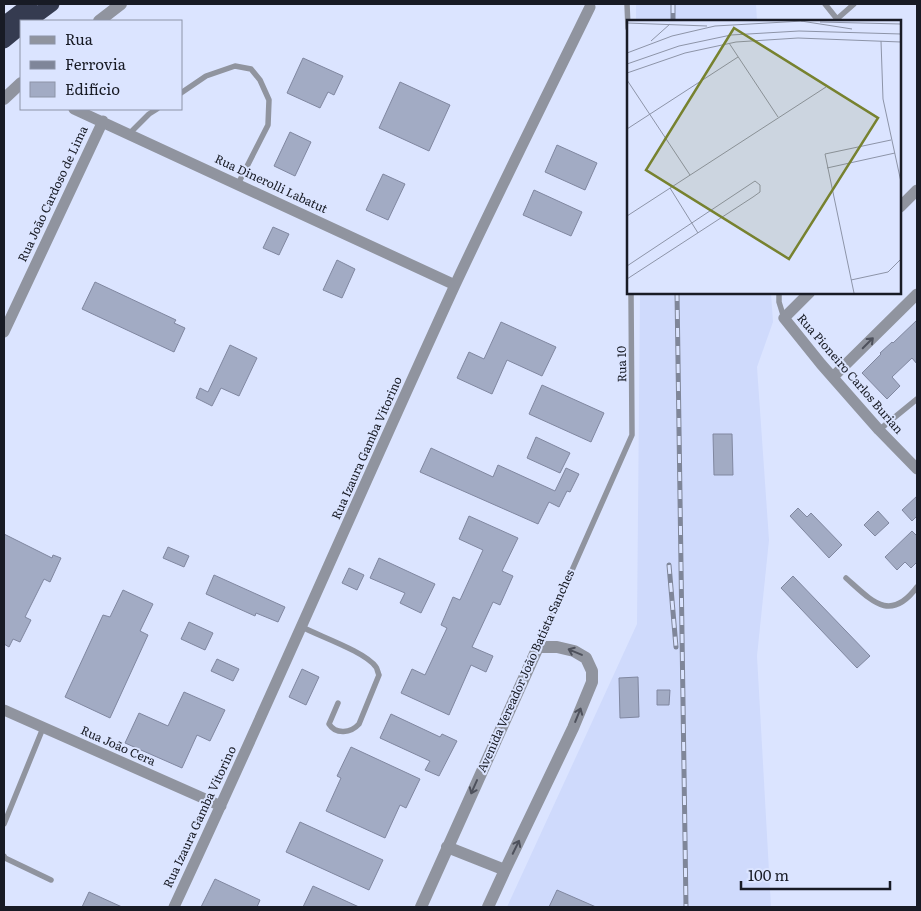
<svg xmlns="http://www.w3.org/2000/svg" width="921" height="911" font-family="Literata,serif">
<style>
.built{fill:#cfdafc}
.building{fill:#a2abc4;stroke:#8087a0}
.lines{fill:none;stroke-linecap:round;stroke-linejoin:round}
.service{stroke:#90949f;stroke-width:5.5}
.minor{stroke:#90949f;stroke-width:11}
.tertiary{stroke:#90949f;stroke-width:12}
.motorway{stroke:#353b50;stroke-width:15}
.rail-casing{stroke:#7f8699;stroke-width:5}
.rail{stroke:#dbe4ff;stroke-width:3;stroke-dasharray:9;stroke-linecap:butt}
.oneway{stroke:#4e515c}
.labels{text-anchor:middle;stroke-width:4;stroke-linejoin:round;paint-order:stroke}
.street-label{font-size:12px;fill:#181b25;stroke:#dbe4ff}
.inset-road{fill:none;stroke:#8d94a8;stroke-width:1}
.view{fill:#77822f;fill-opacity:0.15;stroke:#77822f;stroke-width:2.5}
.inset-edge{fill:none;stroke:#181b25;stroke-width:2.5}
</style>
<rect width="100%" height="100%" fill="#dbe4ff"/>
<!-- built -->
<path class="built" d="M636 4H756L757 21H636Z
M640 293H771L773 322 757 367 769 540 757 656 771 907H507L637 624Z"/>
<!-- building -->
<path class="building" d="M303 58 343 76 334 95 328 92 320 108 287 93Z
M400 82 450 105 429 151 379 128Z
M290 132 311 142 295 176 274 166Z
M557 145 597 163 585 190 545 172Z
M383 174 405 184 388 220 366 210Z
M534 190 582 212 571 236 523 215Z
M273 227 289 234 279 255 263 248Z
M337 260 355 269 342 298 323 290Z
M95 282 176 320 174 323 185 328 174 352 82 309Z
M917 320V364L912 358 892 377 900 386 887 399 862 373 881 354 880 353 892 342 893 343Z
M501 322 556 347 542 376 507 360 492 394 457 378 469 352 484 359Z
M230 345 257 358 239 396 221 388 212 406 196 398 200 388 208 392Z
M542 385 604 413 591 442 529 414Z
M713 434H732L733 475H714Z
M536 437 570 453 560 473 527 458Z
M431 448 493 477 498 465 555 491 566 468 579 474 570 492 567 491 559 507 549 502 538 524 420 472Z
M917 496V516L912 521 902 510Z
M798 508 807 517 811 513 842 545 829 558 790 516Z
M878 511 889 523 875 536 864 525Z
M469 516 518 538 502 571 513 576 500 605 493 602 472 647 493 656 486 672 471 665 449 715 401 693 412 669 425 675 447 628 441 625 453 597 460 600 483 550 459 539Z
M912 531 917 536V562L911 568 905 562 897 570 885 557Z
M4 534 52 558 53 555 61 558 50 582 44 579 25 617 31 620 20 642 13 639 9 647 4 644Z
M168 547 189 556 184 567 163 558Z
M379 558 435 584 421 613 400 603 405 593 370 578Z
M349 568 364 575 357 590 342 583Z
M214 575 285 607 278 622 256 613 255 616 206 594Z
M793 576 870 656 857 668 781 588Z
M123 590 153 604 140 631 148 635 110 718 65 697 103 615 110 617Z
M189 622 213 633 205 650 181 639Z
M217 659 239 669 233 681 211 671Z
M302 669 319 677 306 705 289 697Z
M638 677 639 717 620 718 619 678Z
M657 690H670L669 705H657Z
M184 692 225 710 210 741 197 735 182 768 125 743 139 713 168 726Z
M391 714 440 737 442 734 457 741 439 776 425 770 430 761 380 738Z
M351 747 420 779 406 808 400 805 385 838 326 811 341 778 337 776Z
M300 822 383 860 369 890 286 852Z
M215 879 260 900 257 907H201Z
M313 886 359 907H303Z
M557 890 596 907H549Z
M89 892 122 907H82Z"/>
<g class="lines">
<!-- service -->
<path class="service" d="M627 4 628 28
M825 4 837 19V21
M837 19 854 4
M181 93 206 76 235 66 251 69 260 80 269 100 268 125 238 184
M129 134 149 114 157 109
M779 292V302L784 318
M879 430 917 399
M846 578C872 601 890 623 917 587
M302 627C319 636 366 652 376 667 377 668 378 673 379 675L359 724C351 733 336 735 329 724L338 703
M538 647 632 435 631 292
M4 824 43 728
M4 856 5 858 51 880"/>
<!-- minor -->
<path class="minor" d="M74 109 455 285
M900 207 917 190
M810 292 784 318 821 364 879 430 917 469
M4 332 103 121
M833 377 917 294
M4 710 221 806
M174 907C270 701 360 492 455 285 499 191 545 99 590 7"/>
<!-- tertiary -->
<path class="tertiary" d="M99 21 121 4
M4 99 21 83
M447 847 505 870
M421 907 538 647H557L574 651 586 658 592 671V682L573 728 505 870 488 907"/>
<!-- motorway -->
<path class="motorway" d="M29 21 52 4
M4 24 30 4
M4 41 21 27"/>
<defs>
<path id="rail" d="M673 4V21
M677 292 686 907
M669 565 676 647"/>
</defs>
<!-- rail casing -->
<use href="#rail" class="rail-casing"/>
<!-- rail -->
<use href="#rail" class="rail"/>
</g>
<!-- one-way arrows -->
<defs><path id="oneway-shaft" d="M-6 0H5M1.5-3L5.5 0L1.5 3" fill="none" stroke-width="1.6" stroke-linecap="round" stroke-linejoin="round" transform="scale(1.25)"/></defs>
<g class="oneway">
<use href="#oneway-shaft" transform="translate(868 343) rotate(-45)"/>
<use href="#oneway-shaft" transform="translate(575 652) rotate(-157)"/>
<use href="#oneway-shaft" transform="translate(578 715) rotate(-68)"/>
<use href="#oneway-shaft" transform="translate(474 787) rotate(114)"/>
<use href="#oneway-shaft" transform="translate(516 847) rotate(-64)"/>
</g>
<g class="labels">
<!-- street labels -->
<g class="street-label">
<text transform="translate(271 184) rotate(25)" y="4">Rua Dinerolli Labatut</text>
<text transform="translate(53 194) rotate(-65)" y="4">Rua João Cardoso de Lima</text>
<text transform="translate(622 364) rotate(-91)" y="4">Rua 10</text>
<text transform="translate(850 374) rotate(49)" y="4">Rua Pioneiro Carlos Burian</text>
<text transform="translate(367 448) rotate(-66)" y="4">Rua Izaura Gamba Vitorino</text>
<text transform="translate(526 671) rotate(-66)" y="4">Avenida Vereador João Batista Sanches</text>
<text transform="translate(118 746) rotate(24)" y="4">Rua João Cera</text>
<text transform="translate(200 817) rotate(-65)" y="4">Rua Izaura Gamba Vitorino</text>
</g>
</g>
<!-- overview -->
<g transform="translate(627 20)">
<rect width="274" height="274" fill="#dbe4ff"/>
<path class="inset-road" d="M174 1 225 9M193 2 274 4M0 3 80 6M24 21 43 4M254 21 256 79 274 162M102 23 151 97M0 33 45 16 88 6 176 1M0 44 52 26 104 15 172 11 274 14M0 53 58 33 109 22 171 18 274 22M0 60 63 155M0 109 111 37M200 148 268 133M43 168 71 213M0 196 199 67M0 246 128 161 133 165V172L126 177 0 259M224 260 261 252 274 239M227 273 198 134 264 120"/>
<path class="view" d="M107 8 251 98 162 239 19 150Z"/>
<rect width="274" height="274" class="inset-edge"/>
</g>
<!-- border -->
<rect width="921" height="911" fill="none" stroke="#181b25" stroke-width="10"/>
<!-- legend -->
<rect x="20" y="20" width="162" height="90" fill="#dbe4ff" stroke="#8d94a8"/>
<rect x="30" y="36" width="25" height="8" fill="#90949f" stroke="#8d94a8"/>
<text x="65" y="45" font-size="15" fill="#181b25">Rua</text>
<rect x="30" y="61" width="25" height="8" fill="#7f8699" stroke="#8d94a8"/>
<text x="65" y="70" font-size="15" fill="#181b25">Ferrovia</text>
<rect x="30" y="82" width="25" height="15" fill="#a2abc4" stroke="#8d94a8"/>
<text x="65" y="95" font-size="15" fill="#181b25">Edifício</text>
<!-- scale -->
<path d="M741 881v8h149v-8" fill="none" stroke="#181b25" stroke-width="2.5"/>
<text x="748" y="881" font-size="15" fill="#181b25" stroke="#dbe4ff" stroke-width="4" paint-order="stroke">100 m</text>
</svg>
